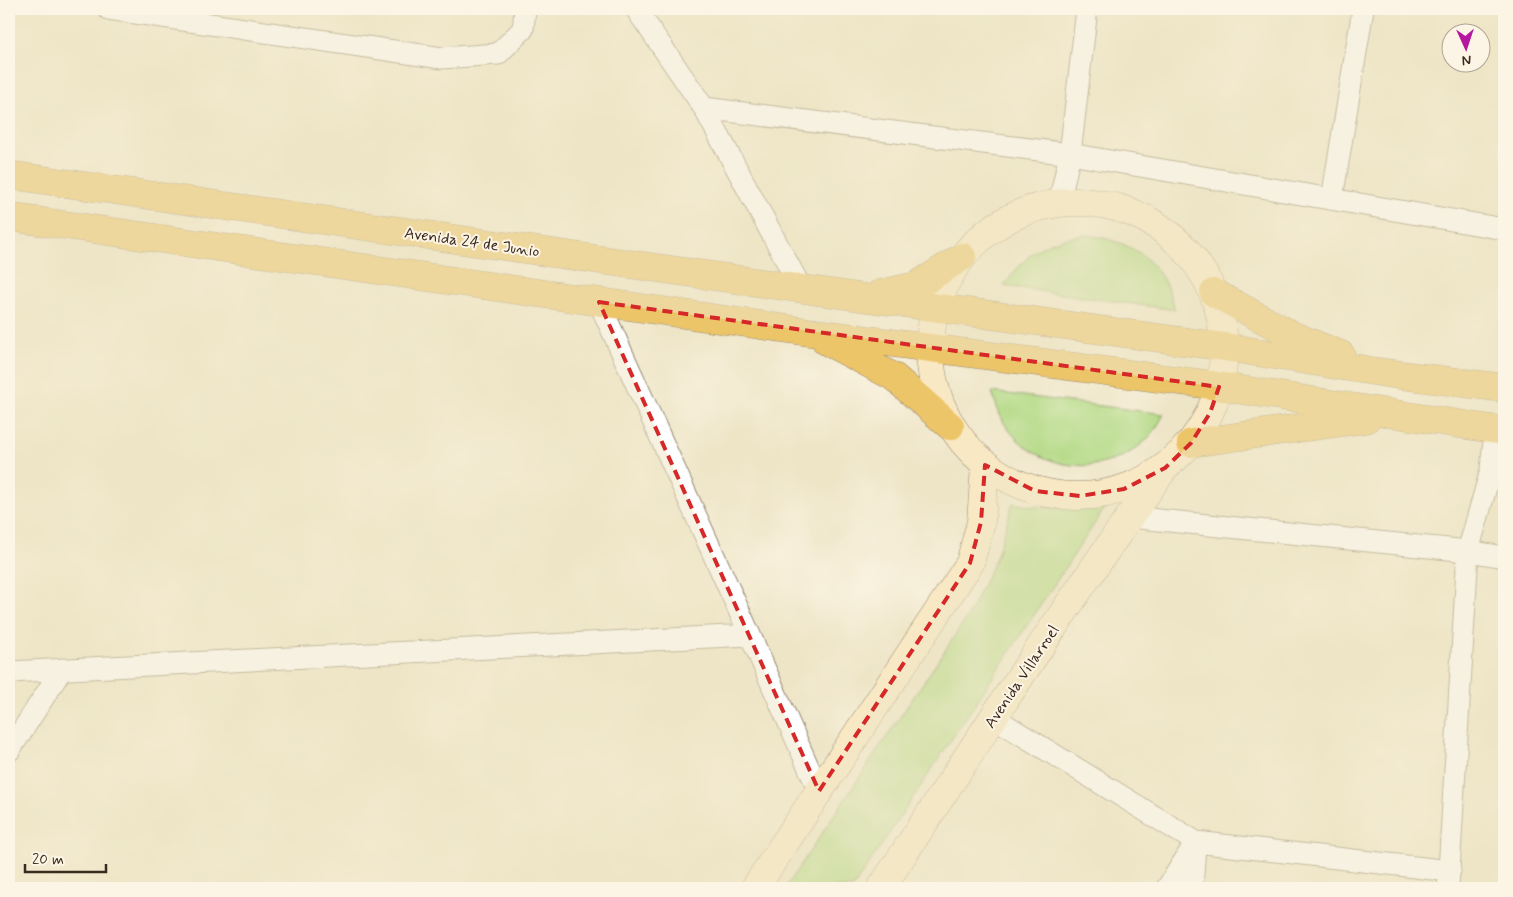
<svg xmlns="http://www.w3.org/2000/svg" width="1513" height="897" font-family="Mynerve,sans-serif">
<style>
.green{fill:#b1d983;stroke:#768250}
.lines{fill:none;stroke-linecap:round;stroke-linejoin:round}
.minor-casing{stroke:#948872;stroke-width:23}
.secondary-casing{stroke:#948872;stroke-width:29}
.trunk-casing{stroke:#948872;stroke-width:29}
.minor{stroke:#fff;stroke-width:21}
.secondary{stroke:#f8e8c3;stroke-width:28}
.trunk{stroke:#edc569;stroke-width:28}
.marked{fill:none;stroke:#d62828;stroke-width:4;stroke-dasharray:10 6;stroke-linejoin:round}
.labels{text-anchor:middle;stroke-width:4;stroke-linejoin:round;paint-order:stroke}
.street-label{font-size:16px;fill:#3b2a1e;stroke:#fcf5e5}
</style>
<rect width="100%" height="100%" fill="#fcf5e5"/>
<filter id="ink" filterUnits="userSpaceOnUse"><feTurbulence type="fractalNoise" baseFrequency=".02" numOctaves="2"/><feDisplacementMap in="SourceGraphic" scale="10" xChannelSelector="R" yChannelSelector="G"/><feConvolveMatrix kernelMatrix="1 2 1 2 8 2 1 2 1" color-interpolation-filters="sRGB"/></filter>
<filter id="wash" filterUnits="userSpaceOnUse"><feTurbulence type="fractalNoise" baseFrequency=".0096" numOctaves="4" result="noise"/><feDisplacementMap in="SourceGraphic" scale="20" xChannelSelector="R" yChannelSelector="G"/><feGaussianBlur stdDeviation="1.12" result="paint"/><feColorMatrix in="noise" values="0 0 0 0 0 0 0 0 0 0 0 0 0 0 0 0 0 1.4 0 .05"/><feComposite in="paint" operator="in"/></filter>
<g filter="url(#wash)">
<rect width="100%" height="100%" fill="#eee5c7"/>
<!-- green -->
<path class="green" d="M1085 235C1134 241 1162 260 1175 310L1004 286C1028 252 1042 240 1085 235Z
M992 392 1164 414C1159 424 1153 434 1144 442 1104 478 1042 472 1009 430 1000 419 996 404 992 392Z
M1013 503C1045 510 1075 508 1107 505L853 888H785L968 616 997 555Z"/>
</g>
<g filter="url(#ink)">
<g class="lines">
<defs>
<path id="minor" d="M108 9 442 58 498 54 523 29 525 9
M636 9 704 108 801 288
M704 108 1070 154 1504 229
M1332 199 1363 9
M1059 203 1070 154 1087 9
M599 302 750 635 819 791
M1129 517 1468 551 1504 557
M9 672 750 635
M993 717 1196 842 1450 871
M9 751 62 669
M1167 888 1196 842
M1192 888 1195 846
M1448 888 1468 551 1491 470 1495 430"/>
<path id="secondary" d="M930 349a147 147 0 1 1 294 0a147 147 0 1 1-294 0Z
M755 888 970 563 981 522 985 465
M881 888C973 749 1063 608 1161 473"/>
<path id="trunk" d="M9 175 866 298 1225 347 1385 373 1504 388
M9 217 809 332 1204 384 1504 431
M1214 293 1294 336 1341 355
M880 294 916 286 962 257
M826 341 894 377 950 426
M1191 443 1366 419"/>
</defs>
<!-- minor casing -->
<use href="#minor" class="minor-casing"/>
<!-- secondary casing -->
<use href="#secondary" class="secondary-casing"/>
<!-- trunk casing -->
<use href="#trunk" class="trunk-casing"/>
<!-- minor -->
<use href="#minor" class="minor"/>
<!-- secondary -->
<use href="#secondary" class="secondary"/>
<!-- trunk -->
<use href="#trunk" class="trunk"/>
</g>
</g>
<!-- marked area -->
<path d="M0 0H1513V897H0ZM599 302 1219 387 1210 413 1191 443 1165 468 1124 489 1080 496 1035 491 985 465 981 522 970 563 819 791Z" fill="#eee5c7" fill-opacity=".55" fill-rule="evenodd"/>
<path class="marked" d="M599 302 1219 387 1210 413 1191 443 1165 468 1124 489 1080 496 1035 491 985 465 981 522 970 563 819 791Z"/>
<g class="labels">
<!-- street labels -->
<g class="street-label">
<text transform="translate(472 241) rotate(8)" y="6">Avenida 24 de Junio</text>
<text transform="translate(1021 676) rotate(-56)" y="6">Avenida Villarroel</text>
</g>
</g>
<!-- margin -->
<rect width="1513" height="897" fill="none" stroke="#fcf5e5" stroke-width="30"/>
<!-- north arrow -->
<g transform="translate(1466 48) rotate(177)"><circle r="24" fill="#fcf5e5" stroke="#afa495"/>
<path d="M0-4L9 19L0 12L-9 19Z" fill="#b5179e"/>
<text y="-8" font-size="14" font-weight="bold" text-anchor="middle" fill="#3b2a1e">N</text>
</g>
<!-- scale -->
<path d="M25 864v8h81v-8" fill="none" stroke="#3b2a1e" stroke-width="2.5"/>
<text x="32" y="864" font-size="15" fill="#3b2a1e" stroke="#fcf5e5" stroke-width="4" paint-order="stroke">20 m</text>
</svg>
